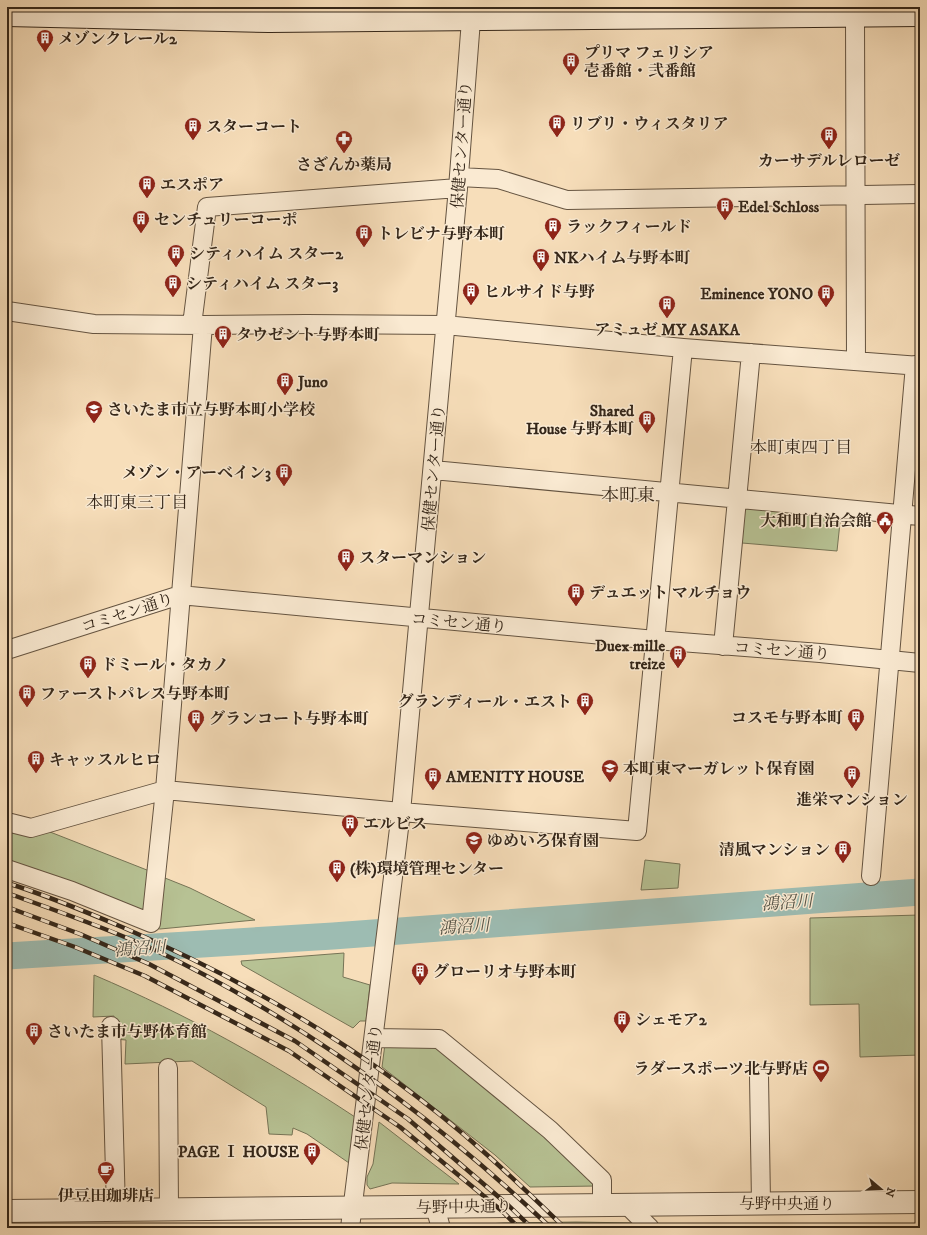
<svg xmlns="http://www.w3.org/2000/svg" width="927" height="1235" font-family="'IM FELL DW Pica','Noto Serif JP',serif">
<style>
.green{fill:#b7c294;stroke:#767456}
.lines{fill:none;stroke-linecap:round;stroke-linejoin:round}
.river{stroke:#9dbcb2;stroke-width:27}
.minor-casing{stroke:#655441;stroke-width:20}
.tertiary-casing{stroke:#655441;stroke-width:24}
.secondary-casing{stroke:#342619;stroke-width:24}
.minor{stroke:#faead2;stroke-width:18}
.tertiary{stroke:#faead2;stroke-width:22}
.secondary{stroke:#faead2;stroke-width:22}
.rail-casing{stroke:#342619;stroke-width:4.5}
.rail{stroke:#faead2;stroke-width:3;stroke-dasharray:9;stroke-linecap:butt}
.labels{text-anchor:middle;stroke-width:3;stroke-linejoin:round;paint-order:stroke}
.poi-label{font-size:16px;font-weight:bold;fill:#342619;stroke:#faead2;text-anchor:start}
.street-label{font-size:16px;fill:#342619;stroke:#faead2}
.neighbourhood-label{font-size:17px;fill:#342619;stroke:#faead2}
.water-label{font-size:17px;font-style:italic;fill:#545347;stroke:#faead2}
.quarter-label{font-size:18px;fill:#342619;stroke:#faead2}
</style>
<rect width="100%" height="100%" fill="#f7deba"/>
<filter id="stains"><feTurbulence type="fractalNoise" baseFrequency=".005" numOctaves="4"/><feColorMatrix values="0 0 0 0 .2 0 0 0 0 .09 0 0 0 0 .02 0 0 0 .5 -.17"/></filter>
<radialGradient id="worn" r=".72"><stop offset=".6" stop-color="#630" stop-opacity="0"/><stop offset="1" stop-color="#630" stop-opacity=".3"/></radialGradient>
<!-- green -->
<path class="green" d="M741 507 841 513 837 551 742 543 737 538Z
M7 827 45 830 152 872 147 912 7 863Z
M645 860 680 864 678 888 641 890Z
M160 876 190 888 255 920 160 929 155 928Z
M920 915V1055L860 1057 859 1004 810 1005V918Z
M344 953 343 977 370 985 366 1021H360L353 1028 242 965 241 961Z
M94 975C188 1015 270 1061 355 1117L349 1163 307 1134 293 1128 292 1135 269 1134 266 1107 192 1061 125 1064 126 1040 114 1039V1016L93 1017Z
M436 1043 497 1090 597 1186 530 1187 495 1155 382 1067 385 1044Z
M379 1122 459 1184 392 1183 370 1189 367 1185V1177L373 1164Z
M576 1222 634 1223 638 1228H452L453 1226 504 1223Z"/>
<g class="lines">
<!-- river -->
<path class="river" d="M7 956 333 936 920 892"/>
<defs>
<path id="minor" d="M855 16 856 361
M459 177 498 179 567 200 920 194
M7 311 94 324 203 325 306 324 445 325 683 348 920 366
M192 325 207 207 458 188
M433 470 920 516
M723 646 751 353
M7 650 180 595 655 640 820 653 920 663
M7 822 31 828 165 790 401 812 637 831 683 348
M7 869 72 891 151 923 165 790 203 325
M871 876 915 365
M111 1026 116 1210
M374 1038 439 1039 550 1130 602 1180V1204
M168 1068 169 1209
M759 1076 761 1203
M626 1204 650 1228
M435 1207 441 1228
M350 1228 401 812 458 188 472 7"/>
<path id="tertiary" d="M7 1211 920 1202"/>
<path id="secondary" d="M7 15 269 21 920 15"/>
</defs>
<!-- minor casing -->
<use href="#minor" class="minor-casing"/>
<!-- tertiary casing -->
<use href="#tertiary" class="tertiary-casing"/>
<!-- secondary casing -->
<use href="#secondary" class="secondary-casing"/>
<!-- minor -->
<use href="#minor" class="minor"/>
<!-- tertiary -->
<use href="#tertiary" class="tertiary"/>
<!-- secondary -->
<use href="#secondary" class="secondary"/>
<defs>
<path id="rail" d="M7 883C46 895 84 911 122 927 252 983 379 1058 485 1153 512 1177 539 1203 565 1228
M7 893C57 911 107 928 155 950 302 1020 433 1116 551 1228
M7 907 80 934 149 964 295 1041 408 1119 508 1205 532 1228
M7 923 75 947 145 976 289 1051 400 1127 502 1211 519 1228"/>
</defs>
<!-- rail casing -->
<use href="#rail" class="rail-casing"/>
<!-- rail -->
<use href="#rail" class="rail"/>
</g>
<!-- icons -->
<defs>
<symbol id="building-pin" viewBox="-11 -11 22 30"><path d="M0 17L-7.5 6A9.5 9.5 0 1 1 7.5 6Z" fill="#8f2418" stroke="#faead2"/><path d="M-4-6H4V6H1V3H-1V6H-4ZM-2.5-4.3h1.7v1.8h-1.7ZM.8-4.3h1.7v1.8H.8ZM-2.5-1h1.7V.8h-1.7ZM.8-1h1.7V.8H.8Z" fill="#fff"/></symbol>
<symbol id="pharmacy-pin" viewBox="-11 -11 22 30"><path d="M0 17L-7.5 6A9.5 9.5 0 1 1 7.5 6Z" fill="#8f2418" stroke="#faead2"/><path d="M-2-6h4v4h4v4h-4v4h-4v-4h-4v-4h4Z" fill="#fff"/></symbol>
<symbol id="school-pin" viewBox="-11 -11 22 30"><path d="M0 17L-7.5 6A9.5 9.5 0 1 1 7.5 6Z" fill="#8f2418" stroke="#faead2"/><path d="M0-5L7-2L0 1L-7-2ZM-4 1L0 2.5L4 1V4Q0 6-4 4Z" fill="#fff"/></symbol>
<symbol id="civic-pin" viewBox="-11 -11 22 30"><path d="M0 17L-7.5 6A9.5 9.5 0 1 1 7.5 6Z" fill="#8f2418" stroke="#faead2"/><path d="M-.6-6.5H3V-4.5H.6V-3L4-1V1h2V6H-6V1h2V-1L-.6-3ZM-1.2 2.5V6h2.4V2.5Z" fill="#fff"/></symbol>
<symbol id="stadium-pin" viewBox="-11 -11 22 30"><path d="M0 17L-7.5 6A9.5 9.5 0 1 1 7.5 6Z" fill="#8f2418" stroke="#faead2"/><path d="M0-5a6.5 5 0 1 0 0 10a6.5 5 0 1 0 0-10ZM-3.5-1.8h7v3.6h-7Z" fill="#fff"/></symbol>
<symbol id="cafe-pin" viewBox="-11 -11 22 30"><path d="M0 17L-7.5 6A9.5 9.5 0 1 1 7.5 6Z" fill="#8f2418" stroke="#faead2"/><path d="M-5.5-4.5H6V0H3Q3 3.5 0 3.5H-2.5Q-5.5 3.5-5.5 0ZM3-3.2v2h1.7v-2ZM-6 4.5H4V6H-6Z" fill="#fff"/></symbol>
</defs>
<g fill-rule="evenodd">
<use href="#building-pin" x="35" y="28" width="20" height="27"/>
<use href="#building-pin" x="561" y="51" width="20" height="27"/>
<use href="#building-pin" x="547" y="113" width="20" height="27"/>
<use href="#building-pin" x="183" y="116" width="20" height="27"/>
<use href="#building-pin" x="819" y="125" width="20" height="27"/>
<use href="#pharmacy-pin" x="334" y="129" width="20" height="27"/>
<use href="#building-pin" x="137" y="174" width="20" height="27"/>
<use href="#building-pin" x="715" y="196" width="20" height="27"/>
<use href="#building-pin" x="131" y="209" width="20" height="27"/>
<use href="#building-pin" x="543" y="216" width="20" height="27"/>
<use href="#building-pin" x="354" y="223" width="20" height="27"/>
<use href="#building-pin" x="166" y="243" width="20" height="27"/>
<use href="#building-pin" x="531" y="247" width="20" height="27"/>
<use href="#building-pin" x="163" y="273" width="20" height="27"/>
<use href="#building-pin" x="461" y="281" width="20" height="27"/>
<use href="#building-pin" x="816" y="283" width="20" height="27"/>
<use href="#building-pin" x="657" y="294" width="20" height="27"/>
<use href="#building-pin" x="213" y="324" width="20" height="27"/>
<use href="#building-pin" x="275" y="371" width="20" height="27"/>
<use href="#school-pin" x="84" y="399" width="20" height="27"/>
<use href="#building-pin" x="637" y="409" width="20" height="27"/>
<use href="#building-pin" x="274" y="462" width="20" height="27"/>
<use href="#civic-pin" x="875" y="510" width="20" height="27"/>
<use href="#building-pin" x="336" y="547" width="20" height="27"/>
<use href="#building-pin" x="566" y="582" width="20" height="27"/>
<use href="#building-pin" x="668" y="644" width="20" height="27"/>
<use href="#building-pin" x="78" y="654" width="20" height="27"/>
<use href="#building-pin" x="17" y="683" width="20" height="27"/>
<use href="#building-pin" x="575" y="691" width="20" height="27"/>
<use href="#building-pin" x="846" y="707" width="20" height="27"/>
<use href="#building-pin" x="186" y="708" width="20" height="27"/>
<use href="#building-pin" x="26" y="749" width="20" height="27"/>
<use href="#school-pin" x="600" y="758" width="20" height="27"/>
<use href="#building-pin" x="842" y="764" width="20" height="27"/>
<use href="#building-pin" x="423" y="766" width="20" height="27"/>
<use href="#building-pin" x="340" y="813" width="20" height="27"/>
<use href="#school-pin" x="464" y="830" width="20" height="27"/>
<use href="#building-pin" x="833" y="839" width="20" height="27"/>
<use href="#building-pin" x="327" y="858" width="20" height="27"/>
<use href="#building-pin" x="410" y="961" width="20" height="27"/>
<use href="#building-pin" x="612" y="1009" width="20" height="27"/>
<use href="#building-pin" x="24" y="1021" width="20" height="27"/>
<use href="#stadium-pin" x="811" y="1058" width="20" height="27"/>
<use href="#building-pin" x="302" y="1141" width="20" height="27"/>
<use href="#cafe-pin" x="96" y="1160" width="20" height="27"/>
</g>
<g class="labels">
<!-- poi labels -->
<g class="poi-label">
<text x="58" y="44">メゾンクレール2</text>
<text x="584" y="58">プリマ フェリシア<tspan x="584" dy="18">壱番館・弐番館</tspan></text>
<text x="570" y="129">リブリ・ウィスタリア</text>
<text x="206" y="132">スターコート</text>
<text x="829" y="166" text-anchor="middle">カーサデルレローゼ</text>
<text x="344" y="170" text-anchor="middle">さざんか薬局</text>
<text x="160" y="190">エスポア</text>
<text x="738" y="212">Edel Schloss</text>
<text x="154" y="225">センチュリーコーポ</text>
<text x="566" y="232">ラックフィールド</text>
<text x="377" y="239">トレビナ与野本町</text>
<text x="189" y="259">シティハイム スター2</text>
<text x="554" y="263">NKハイム与野本町</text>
<text x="186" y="289">シティハイム スター3</text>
<text x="484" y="297">ヒルサイド与野</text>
<text x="813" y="299" text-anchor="end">Eminence YONO</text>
<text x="667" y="335" text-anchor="middle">アミュゼ MY ASAKA</text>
<text x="236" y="340">タウゼント与野本町</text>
<text x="298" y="387">Juno</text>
<text x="107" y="415">さいたま市立与野本町小学校</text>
<text x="634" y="416" text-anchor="end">Shared<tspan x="634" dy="18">House 与野本町</tspan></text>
<text x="271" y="478" text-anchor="end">メゾン・アーベイン3</text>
<text x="872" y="526" text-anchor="end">大和町自治会館</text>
<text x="359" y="563">スターマンション</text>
<text x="589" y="598">デュエット マルチョウ</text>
<text x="665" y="651" text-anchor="end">Duex mille<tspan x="665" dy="18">treize</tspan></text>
<text x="101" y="670">ドミール・タカノ</text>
<text x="40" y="699">ファーストパレス与野本町</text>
<text x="572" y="707" text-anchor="end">グランディール・エスト</text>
<text x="843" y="723" text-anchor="end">コスモ与野本町</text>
<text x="209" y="724">グランコート与野本町</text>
<text x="49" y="765">キャッスルヒロ</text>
<text x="623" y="774">本町東マーガレット保育園</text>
<text x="446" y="782">AMENITY HOUSE</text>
<text x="852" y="805" text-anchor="middle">進栄マンション</text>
<text x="363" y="829">エルビス</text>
<text x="487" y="846">ゆめいろ保育園</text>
<text x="830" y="855" text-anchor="end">清風マンション</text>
<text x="350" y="874">(株)環境管理センター</text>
<text x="433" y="977">グローリオ与野本町</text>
<text x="635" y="1025">シェモア2</text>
<text x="47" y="1037">さいたま市与野体育館</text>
<text x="808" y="1074" text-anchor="end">ラダースポーツ北与野店</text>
<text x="299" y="1157" text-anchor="end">PAGE Ⅰ HOUSE</text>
<text x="106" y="1201" text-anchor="middle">伊豆田珈琲店</text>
</g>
<!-- street labels -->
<g class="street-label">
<text transform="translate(461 145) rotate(-86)" y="6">保健センター通り</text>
<text transform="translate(433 468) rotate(-85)" y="6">保健センター通り</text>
<text transform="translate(127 612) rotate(-18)" y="6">コミセン通り</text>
<text transform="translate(459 622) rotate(5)" y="6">コミセン通り</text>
<text transform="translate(782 650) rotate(4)" y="6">コミセン通り</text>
<text transform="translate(368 1087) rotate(-83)" y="6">保健センター通り</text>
<text x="787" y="1209">与野中央通り</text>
<text transform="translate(464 1206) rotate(-1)" y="6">与野中央通り</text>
</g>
<!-- neighbourhood labels -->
<g class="neighbourhood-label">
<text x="801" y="453">本町東四丁目</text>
<text x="137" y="508">本町東三丁目</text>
</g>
<!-- water labels -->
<g class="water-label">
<text transform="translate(787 902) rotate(-4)" y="6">鴻沼川</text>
<text transform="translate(464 926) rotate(-4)" y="6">鴻沼川</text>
<text transform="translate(140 948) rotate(-4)" y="6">鴻沼川</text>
</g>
<!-- quarter labels -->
<g class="quarter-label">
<text x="628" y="501">本町東</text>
</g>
</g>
<!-- margin -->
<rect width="927" height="1235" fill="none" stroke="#f7deba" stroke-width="24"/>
<rect x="8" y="8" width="911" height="1219" fill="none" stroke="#342619" stroke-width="2"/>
<rect x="12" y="12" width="903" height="1211" fill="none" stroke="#342619"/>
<!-- north arrow -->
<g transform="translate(881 1189) rotate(109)" stroke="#faead2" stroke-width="3" paint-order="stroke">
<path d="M0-3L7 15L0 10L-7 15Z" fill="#342619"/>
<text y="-6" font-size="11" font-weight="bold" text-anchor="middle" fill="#342619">N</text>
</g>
<rect width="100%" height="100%" filter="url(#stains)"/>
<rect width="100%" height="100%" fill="url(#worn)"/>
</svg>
